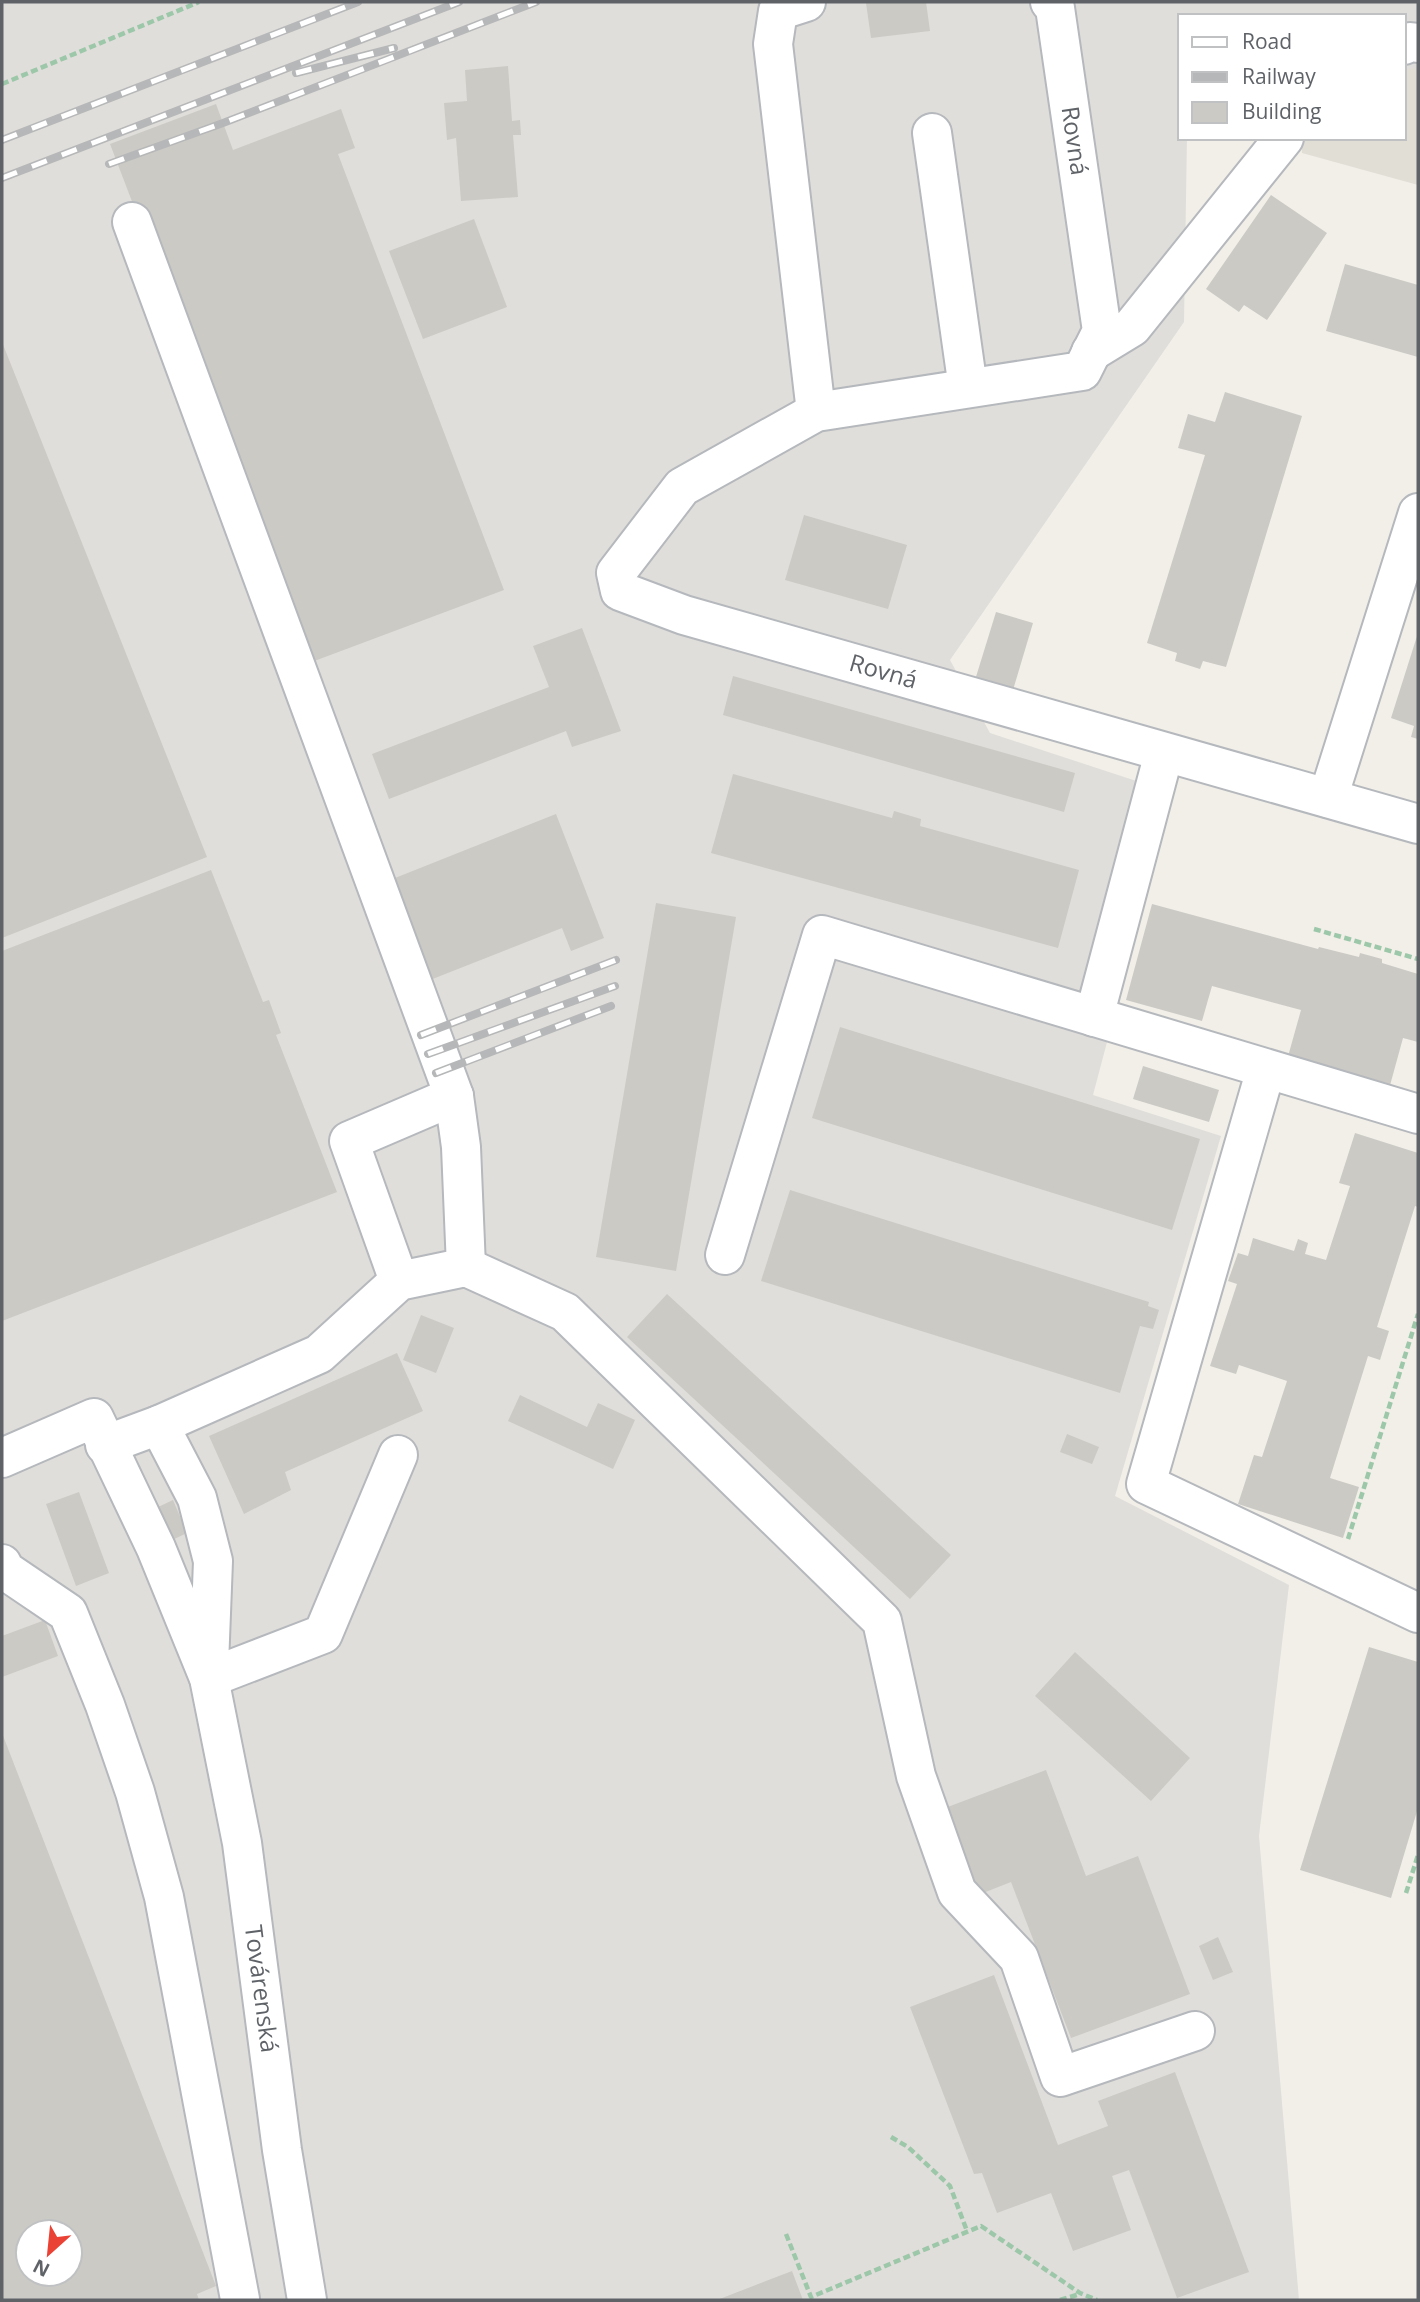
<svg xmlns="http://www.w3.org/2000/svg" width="1420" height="2302" font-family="'Open Sans',sans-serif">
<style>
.industrial{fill:#e0deda;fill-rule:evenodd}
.education{fill:#e1ded6}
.building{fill:#cccac5;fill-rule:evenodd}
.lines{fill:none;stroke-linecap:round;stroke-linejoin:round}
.minor-casing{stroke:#b5b8bc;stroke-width:42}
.path{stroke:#9cc7a9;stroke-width:4.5;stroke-dasharray:7 3.5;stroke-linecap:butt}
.minor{stroke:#fff;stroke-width:38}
.rail-casing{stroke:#b6b7b8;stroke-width:8}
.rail{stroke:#fff;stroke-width:5;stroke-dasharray:16;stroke-linecap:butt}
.labels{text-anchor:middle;stroke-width:7;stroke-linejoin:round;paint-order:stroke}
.street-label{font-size:24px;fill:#5f6368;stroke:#fff}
</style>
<rect width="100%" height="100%" fill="#f1efe8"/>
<!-- industrial -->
<path class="industrial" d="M2 2H1418V168L1404 138V16H1180V138H1187L1184 322 950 660 990 733 1173 793 1093 1095 1221 1136 1115 1496 1289 1585 1259 1836 1299 2300H2ZM28 2232H70V2274H28Z"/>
<!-- education -->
<path class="education" d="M1418 67V185L1302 153 1301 138H1404V70Z"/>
<!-- building -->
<path class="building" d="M880 2H926L930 31 871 38 866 3Z
M508 66 512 121 520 120 521 135H513L518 197 461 201 456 138 447 140 444 103 467 101 465 70Z
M216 104 233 150 341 109 355 148 338 154 504 590 309 663 110 144Z
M1271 195 1327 233 1267 320 1244 305 1239 312 1206 289Z
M474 219 507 307 423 339 389 251Z
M1345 264 1418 285V357L1326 331Z
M2 342 207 857 2 938Z
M1225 392 1302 416 1226 667 1203 661 1200 669 1175 661 1177 653 1147 643 1205 455 1178 448 1188 414 1215 422Z
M804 515 907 545 888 609 785 580Z
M996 612 1033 623 1013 690 975 680Z
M582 628 621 731 572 747 566 731 389 799 372 754 549 687 533 646Z
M1418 633V739L1411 737 1414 726 1391 718Z
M733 676 1075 773 1064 812 723 715Z
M733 774 892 818 894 811 921 819 920 826 1079 870 1058 948 711 853Z
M556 814 604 938 571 951 562 928 430 980 390 880Z
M211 870 263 1002 269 1000 281 1033 276 1035 337 1192 2 1321V951Z
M656 903 736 917 676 1271 596 1257Z
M1152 904 1318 949 1319 947 1359 957 1360 953 1382 959V963L1418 974V1042L1403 1038 1389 1089 1287 1060 1301 1010 1212 986 1202 1021 1126 1000Z
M840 1027 1200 1139 1172 1230 812 1118Z
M1143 1066 1219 1090 1209 1122 1133 1099Z
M1355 1133 1418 1153V1207L1415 1206 1377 1327 1389 1331 1380 1360 1368 1356 1330 1478 1359 1487 1343 1538 1238 1504 1254 1455 1262 1457 1287 1381 1239 1365 1236 1374 1210 1366 1237 1284 1228 1281 1238 1253 1248 1256 1253 1238 1294 1251 1298 1239 1308 1243 1305 1254 1326 1260 1350 1186 1339 1183Z
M790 1190 1149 1302 1148 1306 1159 1310 1153 1329 1140 1326 1120 1393 761 1281Z
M667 1294 951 1555 910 1599 627 1337Z
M421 1315 454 1328 436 1373 403 1360Z
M397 1353 423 1411 285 1472 291 1490 244 1514 209 1436Z
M520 1395 587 1427 598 1403 635 1420 613 1469 508 1421Z
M1067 1434 1099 1447 1092 1464 1060 1452Z
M79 1492 109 1573 76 1586 46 1504Z
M173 1500 187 1533 170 1541 156 1508Z
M45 1620 58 1656 2 1677V1636Z
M1369 1647 1418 1662V1808L1391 1898 1300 1870Z
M1075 1652 1190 1758 1151 1801 1035 1696Z
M2 1733 216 2286 197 2294 199 2300H2ZM28 2232H70V2274H28Z
M1046 1770 1086 1876 1138 1856 1190 1994 1071 2038 1011 1882 978 1895 945 1808Z
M1218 1937 1233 1972 1213 1980 1199 1946Z
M994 1975 1058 2145 1108 2126 1098 2101 1175 2072 1249 2272 1177 2298 1129 2170 1112 2176 1131 2230 1073 2251 1051 2193 997 2213 982 2173 974 2174 910 2007Z
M792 2271 803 2300H717Z"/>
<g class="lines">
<defs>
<g id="minor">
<path d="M806 2 778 11 773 44 816 412"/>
<path id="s1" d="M1050 2 1055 8 1102 331 1082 371 816 412 682 487 616 573 620 591 684 615 1418 824"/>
<path d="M1404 45 1410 42 1418 43"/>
<path d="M932 133 968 388"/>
<path d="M132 222 454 1096 461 1147 466 1267"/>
<path d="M1091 352 1132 327 1284 138"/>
<path d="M1328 798 1418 513"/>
<path d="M1094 1017 1164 753"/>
<path d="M1266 1069 1146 1484 1418 1613"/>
<path d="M725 1255 822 935 1418 1114"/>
<path d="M399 1281 349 1141 454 1096"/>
<path d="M159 1425 197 1498 213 1561 209 1665"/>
<path d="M105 1445 159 1425 319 1354 399 1281 466 1267 565 1312 882 1621 916 1776 957 1892 1019 1958 1060 2077 1195 2031"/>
<path id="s2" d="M2 1458 94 1418 156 1548 209 1678 242 1843 282 2150 307 2300"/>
<path d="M2 1564 3 1569 68 1613 105 1705 135 1792 164 1897 240 2299"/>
<path d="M209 1678 323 1634 398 1455"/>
</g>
</defs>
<!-- minor casing -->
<use href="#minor" class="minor-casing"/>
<!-- path -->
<path class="path" d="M2 84 199 2
M1314 929 1418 959
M1348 1539 1418 1314
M1406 1893 1418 1855
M891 2137 908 2147 950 2186 967 2231
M786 2234 811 2297 981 2226 1080 2293 1097 2300
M1060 2300 1080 2294"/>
<!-- minor -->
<use href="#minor" class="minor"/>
<defs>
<path id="rail" d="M296 73 394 48
M2 140 358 2
M109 164 223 123 536 2
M2 178 459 2
M421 1035 616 960
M428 1054 615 986
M436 1073 611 1006"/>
</defs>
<!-- rail casing -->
<use href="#rail" class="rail-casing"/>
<!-- rail -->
<use href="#rail" class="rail"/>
</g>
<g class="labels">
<!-- street labels -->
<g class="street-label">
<text dy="8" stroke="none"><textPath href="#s1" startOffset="142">Rovná</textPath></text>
<text dy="8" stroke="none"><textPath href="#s1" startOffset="1204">Rovná</textPath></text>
<text dy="8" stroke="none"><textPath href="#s2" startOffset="700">Továrenská</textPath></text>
</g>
</g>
<!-- border -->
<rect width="1420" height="2302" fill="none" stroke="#5f6368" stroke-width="7"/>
<!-- legend -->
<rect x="1178" y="14" width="228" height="126" fill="#ffffff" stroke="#bfc1c3" stroke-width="2"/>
<rect x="1192" y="37" width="35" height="10" fill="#ffffff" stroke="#bfc1c3" stroke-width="2"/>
<text x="1242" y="49" font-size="21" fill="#5f6368">Road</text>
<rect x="1192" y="72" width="35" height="10" fill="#b6b7b8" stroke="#bfc1c3" stroke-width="2"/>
<text x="1242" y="84" font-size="21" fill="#5f6368">Railway</text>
<rect x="1192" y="102" width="35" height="21" fill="#cccac5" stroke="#bfc1c3" stroke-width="2"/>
<text x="1242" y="119" font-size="21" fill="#5f6368">Building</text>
<!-- north arrow -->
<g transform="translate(49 2253) rotate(207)"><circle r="33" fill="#ffffff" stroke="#bfc1c3" stroke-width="2"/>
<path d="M0-5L12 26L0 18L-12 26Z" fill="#ea4335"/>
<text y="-10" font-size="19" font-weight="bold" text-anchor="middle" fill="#5f6368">N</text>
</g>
</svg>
